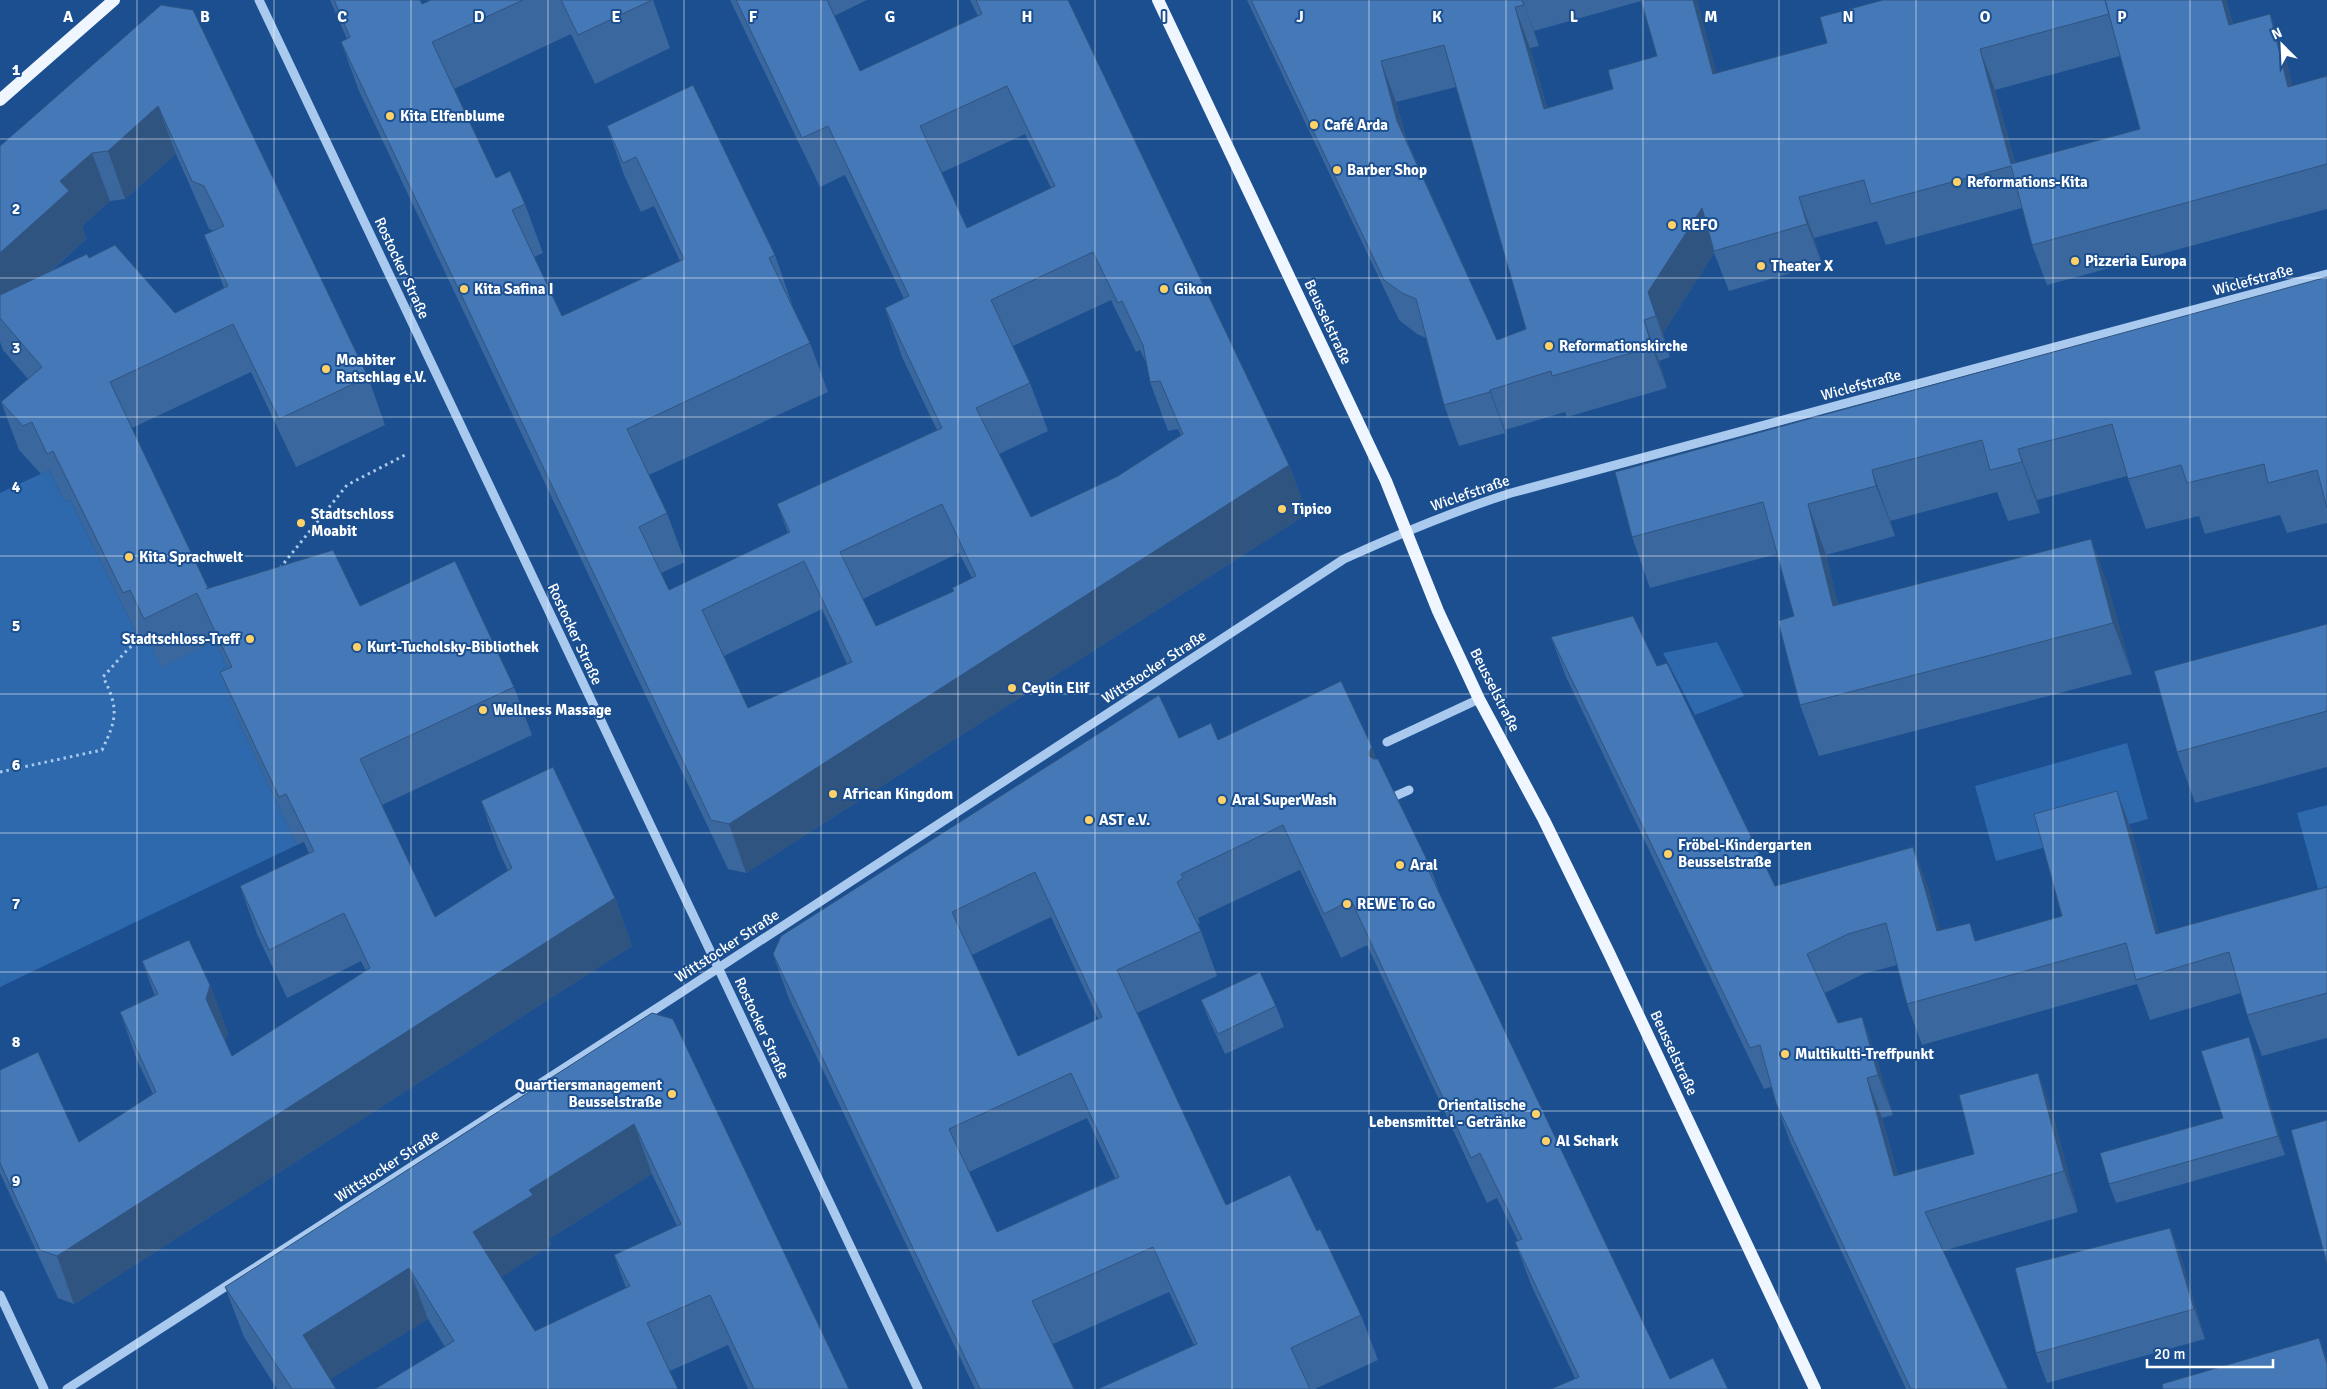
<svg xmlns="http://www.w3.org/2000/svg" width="2327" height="1389" font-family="Signika,sans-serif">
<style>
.green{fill:#2e69ad}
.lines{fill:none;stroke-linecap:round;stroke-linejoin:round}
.path{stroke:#a9c9ee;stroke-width:3;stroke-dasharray:2.5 4;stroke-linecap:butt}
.minor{stroke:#a9c9ee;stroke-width:9}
.major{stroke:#f0f6ff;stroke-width:12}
.wall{fill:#3a679d;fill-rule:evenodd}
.shaded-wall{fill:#305480}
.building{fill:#4478b7;stroke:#305480;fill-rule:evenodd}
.grid{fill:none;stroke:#fff;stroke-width:1;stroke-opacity:0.55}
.poi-dot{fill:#ffd166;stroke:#1b4f8f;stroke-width:2}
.labels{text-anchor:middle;stroke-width:4;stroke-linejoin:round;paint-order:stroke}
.poi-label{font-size:15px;font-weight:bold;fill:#fff;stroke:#1b4f8f;text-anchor:start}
.street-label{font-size:15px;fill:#fff;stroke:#1b4f8f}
.grid-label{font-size:16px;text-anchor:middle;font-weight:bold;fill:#fff;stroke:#1b4f8f;stroke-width:4;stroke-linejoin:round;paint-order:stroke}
</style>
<rect width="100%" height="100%" fill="#1b4f8f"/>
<!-- green -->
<path class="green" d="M49 470 65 502 70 499 140 641 148 638 161 666 215 641 249 715 238 720 297 845 0 987V493Z
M1717 642 1744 696 1695 715 1663 653Z
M2127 743 2148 819 1996 861 1975 786Z
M2327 805V886L2318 889 2297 813Z"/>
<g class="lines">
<!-- path -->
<path class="path" d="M280 568 347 485 407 454
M0 772 102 750C117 719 119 708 103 677L129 648 140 641"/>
<!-- minor -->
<path class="minor" d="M259 0 918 1389
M1387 742 1479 699
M1391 798 1409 790
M0 1295 44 1389
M67 1389 668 1001 1344 559C1399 534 1454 511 1511 493L2327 274"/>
<!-- major -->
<path class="major" d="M1158 0 1386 481 1438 611 1479 699 1544 820 1609 953 1815 1389
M0 100 114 0"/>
</g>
<!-- wall -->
<path class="wall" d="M330 0H420L422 4 431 0H653L670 48 595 84 571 34 454 89 496 178 525 204 543 253 534 257 562 316 680 261 654 206 641 212 624 175 607 126 775 255 792 304H791L810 343 828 392 649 475 667 513 685 562 661 573 669 590 788 533 777 504 937 430 902 357 885 308 904 299 845 175 820 187 730 0H867L834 16 860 71 978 16 970 0H1068L1289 465 1307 514 746 873 728 869 359 91 341 42 347 39ZM1025 134 1051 188 967 228 941 173ZM1111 300 1136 352 1140 350 1147 364 1150 382 1168 431 1178 429 1181 435 1118 476 1031 517 999 454 1048 431 1030 383 1013 346ZM959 553 972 578 953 592 876 626 863 599ZM822 609 847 664 748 708 724 656Z
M1247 0H1697L1716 73 1827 43 1883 0H2226L2233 24 2270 14 2285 55 2292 86 2327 76V209L2047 285 2032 245 2022 208 1886 245 1877 221 1814 238 1822 264 1729 291 1714 253 1663 333 1670 357 1659 361 1667 388 1567 417 1565 412 1505 430V433L1459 446 1444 405 1426 338 1417 334 1399 320ZM1641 1 1657 56 1613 89 1547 108 1530 48 1539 46 1534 31ZM2120 56 2140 129 2015 163 1995 90ZM1456 87 1526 329 1497 340 1407 141 1396 102Z
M161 5 368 377 385 425 296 467 251 372 132 428 208 588 360 606 514 687 532 735 382 805 435 917 508 871 498 849 481 801 615 898 632 946 74 1304 58 1298 0 1173V1070L79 1142 153 1094 137 1060 120 1012 155 996 142 961 210 985 228 1033 225 1041 232 1056 366 971 361 961 287 998 257 934 240 886 309 853 304 842 297 845 238 720 220 672 228 669 215 641 161 667 148 638 140 641 70 499 65 502 49 470 41 474 19 450 1 402 28 379 3 350 0 342V146ZM176 154 209 229 214 231 204 235 224 288 175 313 89 258 51 271 86 239 82 226 110 201 125 199Z
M2327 277V523L2287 533 2280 515 2205 534 2199 516 2146 529 2127 476 2037 500 2040 513 2008 521 1997 492 1890 521 1895 536 1826 555 1838 605 2091 539 2109 589 2132 674 1819 756 1800 705 1794 616 1777 554 1650 588 1632 537Z
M2327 624V767L2195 803 2177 752Z
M1551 637 1657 666 1775 886 1913 847 1928 888 1940 931 1976 941 2062 916 2117 791 2132 832 2159 933 2327 887V1038L2262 1056 2247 1015 2241 993 2150 1020 2137 984 1922 1045 1907 1004 1897 965 1863 974 1825 993 1838 1023 1862 1017 1876 1057 1893 1115 1882 1118 1898 1175 1974 1154 2053 1114 2078 1212 1943 1251 2008 1389H1906L1791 1144 1776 1103 1771 1087 1764 1089 1566 677Z
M1179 738 1218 740 1376 759 1429 864 1443 902 1670 1379 1728 1389 1575 1378 1532 1287 1515 1242 1518 1241 1497 1198 1487 1203 1367 945 1341 958 1300 870 1198 918 1200 923 1198 924 1201 931 1217 976 1137 1013 1226 1205 1317 1231 1361 1315 1378 1360 1315 1389H1098L1194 1345 1169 1292 1053 1344 1074 1389H975L789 999 773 954ZM1051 917 1098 1019 1018 1056 972 955ZM1087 1118 1115 1178 997 1232 969 1172Z
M1201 1000 1276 1006 1284 1027 1225 1054 1209 1020Z
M652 1013 849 1389H748L728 1345 670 1371 445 1347 428 1319 330 1379 336 1389H277L244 1337 225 1287ZM652 1174 677 1226 614 1255 626 1288 535 1331 501 1277 551 1245 549 1239Z
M2256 1056 2285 1155 2116 1203 2109 1184 2223 1118Z
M2170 1228 2181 1257 2205 1339 2047 1383 2036 1353Z"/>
<!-- shaded-wall -->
<path class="shaded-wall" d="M1522 0 1534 31 1539 46Z
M1693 0H1697L1728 115 1713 74Z
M2222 0H2226L2244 66 2229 25Z
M1515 7 1530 48 1558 150 1544 109Z
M2270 14 2285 55 2303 128 2288 87Z
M1980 49 1995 90 2026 205 2011 164Z
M1381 61 1396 102 1412 161 1397 121Z
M158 106 176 154 125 199 108 151Z
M92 153 110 201 82 226 86 239 0 316V253L60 181Z
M1799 197 1814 238 1822 264 1807 224Z
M1702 208 1714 253 1663 333 1670 357 1656 316 1648 292Z
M1644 320 1659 361 1667 388 1652 347Z
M1490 390 1505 430V433L1490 392Z
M2018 449 2037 500 2040 513 2022 462Z
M1289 465 1307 514 746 873 729 824Z
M1872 470 1890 521 1895 536 1876 486Z
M1808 504 1826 555 1851 657 1833 606Z
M2091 539 2109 589 2132 674 2113 623Z
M1372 747 1389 792 1369 756V752Z
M2117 791 2132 832 2169 970 2156 934Z
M1913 847 1928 888 1952 972 1937 931Z
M615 898 632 946 74 1304 57 1256Z
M210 985 228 1033 223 1047 206 999Z
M1862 1017 1876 1057 1893 1115 1878 1075Z
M2249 1037 2256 1056 2285 1155 2278 1136Z
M2038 1073 2053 1114 2078 1212 2064 1171Z
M1867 1078 1882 1118 1909 1216 1894 1176Z
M634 1124 652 1174 549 1239 551 1245 492 1283 473 1232 529 1190Z
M2170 1228 2181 1257 2205 1339 2194 1309Z
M409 1268 428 1319 321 1385 303 1335Z
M2319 1338 2327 1359V1364Z"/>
<!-- building -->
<path class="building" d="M334 0H420L422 4 431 0H523L432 42 496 178 510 171 525 204 512 210 562 316 684 259 636 157 623 163 607 126 693 85 775 255 769 258 810 343 627 429 667 513 639 527 669 590 790 532 777 504 942 428 885 308 909 296 828 126 802 138 736 0H827L860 71 982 14 976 0H1068L1289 465 729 824 711 820 341 42 350 37ZM1007 86 1055 186 967 228 920 126ZM1093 252 1118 303 1122 301 1143 345 1150 382 1160 381 1183 434 1118 476 1031 517 976 408 1030 383 991 300ZM942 504 976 576 952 588 954 591 876 626 840 552ZM804 561 852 662 748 708 702 610Z
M561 0H652L578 35Z
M1251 0H1522L1524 5 1515 7 1544 109 1613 89 1608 70 1657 56 1641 0H1693L1713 74 1827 43 1820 17 1883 0H2105L2109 14 1980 49 2011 164 2140 129 2105 0H2222L2229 25 2270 14 2288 87 2327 76V164L2032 245 2011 166 1871 204 1864 180 1799 197 1807 224 1714 251 1702 208 1648 292 1656 316 1644 320 1652 347 1552 376 1551 371 1490 390V392L1444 405 1416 299 1402 293 1384 280ZM1444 45 1526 329 1497 340 1397 121 1381 61Z
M161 5 193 10 368 377 279 419 233 324 110 382 208 588 206 589 333 550 360 606 455 561 514 687 360 759 435 917 512 868 481 801 553 767 615 898 57 1256 40 1250 0 1163V1070L38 1052 79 1142 156 1092 120 1012 158 994 142 961 189 940 210 985 206 999 232 1056 370 968 344 913 269 950 240 886 314 851 286 794 279 797 220 672 232 667 197 593 144 619 130 590 123 593 53 451 47 454 32 422 23 426 1 402 42 367 0 318V295L87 254 89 258 115 245 175 313 228 286 204 235 224 226 204 186 192 181 158 106 108 151 92 153 60 181 69 191 0 253V146Z
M2327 277V508L2317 470 2268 483 2264 464 2187 483 2181 465 2128 479 2112 424 2018 449 2022 462 1990 470 1982 440 1872 470 1876 486 1808 504 1833 606 2091 539 2113 623 1800 705 1778 621 1794 616 1763 502 1632 537 1615 472Z
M1633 616 1657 666 1667 663 1775 886 1913 847 1937 931 1970 923 1975 941 2062 916 2034 814 2117 791 2156 934 2327 887V993L2247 1015 2229 952 2136 980 2126 943 1907 1004 1886 923 1848 934 1807 954 1838 1023 1862 1017 1878 1075 1867 1078 1894 1176 1974 1154 1959 1095 2038 1073 2064 1171 1925 1212 2008 1389H1911L1776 1103 1760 1045 1750 1048 1551 637Z
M2327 624V711L2177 752 2154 671Z
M1341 681 1372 747 1369 752V756L1374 759H1378L1429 864 1426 865 1670 1379 1713 1358 1728 1389H1551L1579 1377 1515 1242 1522 1239 1480 1153 1471 1158 1351 900 1324 914 1283 825 1181 874 1183 878 1177 882 1201 931 1117 970 1226 1205 1290 1175 1317 1231 1320 1229 1361 1315 1291 1348 1310 1389H1098L1197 1344 1153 1247 1032 1301 1074 1389H980L773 954 781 936 1159 695 1179 738 1211 723 1218 740ZM1035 872 1102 1017 1018 1056 952 912ZM1071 1073 1119 1177 997 1232 949 1129Z
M1260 972 1276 1006 1218 1034 1201 1000Z
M652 1013 673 1019 849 1389H754L710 1295 647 1323 678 1389H375L454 1341 409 1268 303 1335 336 1389H292L225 1287ZM634 1124 681 1224 614 1255 630 1286 535 1331 473 1232 533 1195 529 1190Z
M2249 1037 2278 1136 2109 1184 2100 1153 2223 1118 2201 1051Z
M2327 1120V1264L2291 1130Z
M2170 1228 2194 1309 2036 1353 2015 1268Z
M2319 1338 2327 1364V1389H2163L2162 1384Z"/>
<!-- grid -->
<path class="grid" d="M137 0V1389M274 0V1389M411 0V1389M548 0V1389M684 0V1389M821 0V1389M958 0V1389M1095 0V1389M1232 0V1389M1369 0V1389M1506 0V1389M1643 0V1389M1779 0V1389M1916 0V1389M2053 0V1389M2190 0V1389M0 139H2327M0 278H2327M0 417H2327M0 556H2327M0 694H2327M0 833H2327M0 972H2327M0 1111H2327M0 1250H2327"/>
<!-- markers -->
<g class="poi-dot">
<circle cx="390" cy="116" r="5"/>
<circle cx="1314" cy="125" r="5"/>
<circle cx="1337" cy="170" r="5"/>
<circle cx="1957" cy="182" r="5"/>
<circle cx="1672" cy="225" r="5"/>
<circle cx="2075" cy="261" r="5"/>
<circle cx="1761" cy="266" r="5"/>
<circle cx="464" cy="289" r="5"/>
<circle cx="1164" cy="289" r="5"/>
<circle cx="1549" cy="346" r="5"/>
<circle cx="326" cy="369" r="5"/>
<circle cx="1282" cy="509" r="5"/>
<circle cx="301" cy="523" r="5"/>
<circle cx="129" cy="557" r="5"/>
<circle cx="250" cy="639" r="5"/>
<circle cx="357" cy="647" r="5"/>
<circle cx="1012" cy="688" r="5"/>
<circle cx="483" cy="710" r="5"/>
<circle cx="833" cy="794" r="5"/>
<circle cx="1222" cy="800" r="5"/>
<circle cx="1089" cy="820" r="5"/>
<circle cx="1668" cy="854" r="5"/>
<circle cx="1400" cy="865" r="5"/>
<circle cx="1347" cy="904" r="5"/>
<circle cx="1785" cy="1054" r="5"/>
<circle cx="672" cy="1094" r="5"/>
<circle cx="1536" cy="1114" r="5"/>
<circle cx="1546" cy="1141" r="5"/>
</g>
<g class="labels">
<!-- poi labels -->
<g class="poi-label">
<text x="400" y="121">Kita Elfenblume</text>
<text x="1324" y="130">Café Arda</text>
<text x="1347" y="175">Barber Shop</text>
<text x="1967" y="187">Reformations-Kita</text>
<text x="1682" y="230">REFO</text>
<text x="2085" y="266">Pizzeria Europa</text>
<text x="1771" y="271">Theater X</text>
<text x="474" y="294">Kita Safina I</text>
<text x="1174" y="294">Gikon</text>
<text x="1559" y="351">Reformationskirche</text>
<text x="336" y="365">Moabiter<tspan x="336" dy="17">Ratschlag e.V.</tspan></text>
<text x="1292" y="514">Tipico</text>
<text x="311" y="519">Stadtschloss<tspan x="311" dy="17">Moabit</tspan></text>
<text x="139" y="562">Kita Sprachwelt</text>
<text x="240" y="644" text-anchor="end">Stadtschloss-Treff</text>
<text x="367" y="652">Kurt-Tucholsky-Bibliothek</text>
<text x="1022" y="693">Ceylin Elif</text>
<text x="493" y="715">Wellness Massage</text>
<text x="843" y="799">African Kingdom</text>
<text x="1232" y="805">Aral SuperWash</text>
<text x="1099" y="825">AST e.V.</text>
<text x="1678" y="850">Fröbel-Kindergarten<tspan x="1678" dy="17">Beusselstraße</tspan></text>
<text x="1410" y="870">Aral</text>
<text x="1357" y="909">REWE To Go</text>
<text x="1795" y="1059">Multikulti-Treffpunkt</text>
<text x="662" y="1090" text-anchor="end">Quartiersmanagement<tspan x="662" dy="17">Beusselstraße</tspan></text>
<text x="1526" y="1110" text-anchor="end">Orientalische<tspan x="1526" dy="17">Lebensmittel - Getränke</tspan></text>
<text x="1556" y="1146">Al Schark</text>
</g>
<!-- street labels -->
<g class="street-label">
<text transform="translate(402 268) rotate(65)" y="5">Rostocker Straße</text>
<text transform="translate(2253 280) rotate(-15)" y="5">Wiclefstraße</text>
<text transform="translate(1328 322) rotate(65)" y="5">Beusselstraße</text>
<text transform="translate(1861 385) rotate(-15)" y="5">Wiclefstraße</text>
<text transform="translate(1470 493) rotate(-19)" y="5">Wiclefstraße</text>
<text transform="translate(575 634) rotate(65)" y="5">Rostocker Straße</text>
<text transform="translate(1154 667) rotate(-33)" y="5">Wittstocker Straße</text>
<text transform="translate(1495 690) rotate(63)" y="5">Beusselstraße</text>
<text transform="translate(727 946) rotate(-33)" y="5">Wittstocker Straße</text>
<text transform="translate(762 1028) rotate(65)" y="5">Rostocker Straße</text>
<text transform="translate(1674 1053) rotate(65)" y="5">Beusselstraße</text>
<text transform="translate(387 1166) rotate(-33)" y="5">Wittstocker Straße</text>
</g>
</g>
<g class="grid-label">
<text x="68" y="22">A</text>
<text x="205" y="22">B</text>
<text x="342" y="22">C</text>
<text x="479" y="22">D</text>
<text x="616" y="22">E</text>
<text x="753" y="22">F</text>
<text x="890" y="22">G</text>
<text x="1027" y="22">H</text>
<text x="1164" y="22">I</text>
<text x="1300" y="22">J</text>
<text x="1437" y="22">K</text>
<text x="1574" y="22">L</text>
<text x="1711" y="22">M</text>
<text x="1848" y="22">N</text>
<text x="1985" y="22">O</text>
<text x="2122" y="22">P</text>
<text x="16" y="75">1</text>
<text x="16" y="214">2</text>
<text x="16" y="353">3</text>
<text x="16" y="492">4</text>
<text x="16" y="631">5</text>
<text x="16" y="770">6</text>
<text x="16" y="909">7</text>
<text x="16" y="1047">8</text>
<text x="16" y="1186">9</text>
</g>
<!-- north arrow -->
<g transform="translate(2282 45) rotate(336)" stroke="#1b4f8f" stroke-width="4" paint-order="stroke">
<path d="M0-4L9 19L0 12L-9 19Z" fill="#ffffff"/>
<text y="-8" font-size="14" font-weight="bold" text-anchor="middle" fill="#ffffff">N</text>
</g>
<!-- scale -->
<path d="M2147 1359v8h126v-8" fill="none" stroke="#ffffff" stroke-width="2.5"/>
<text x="2154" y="1359" font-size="15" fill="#ffffff" stroke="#1b4f8f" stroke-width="4" paint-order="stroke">20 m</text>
</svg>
